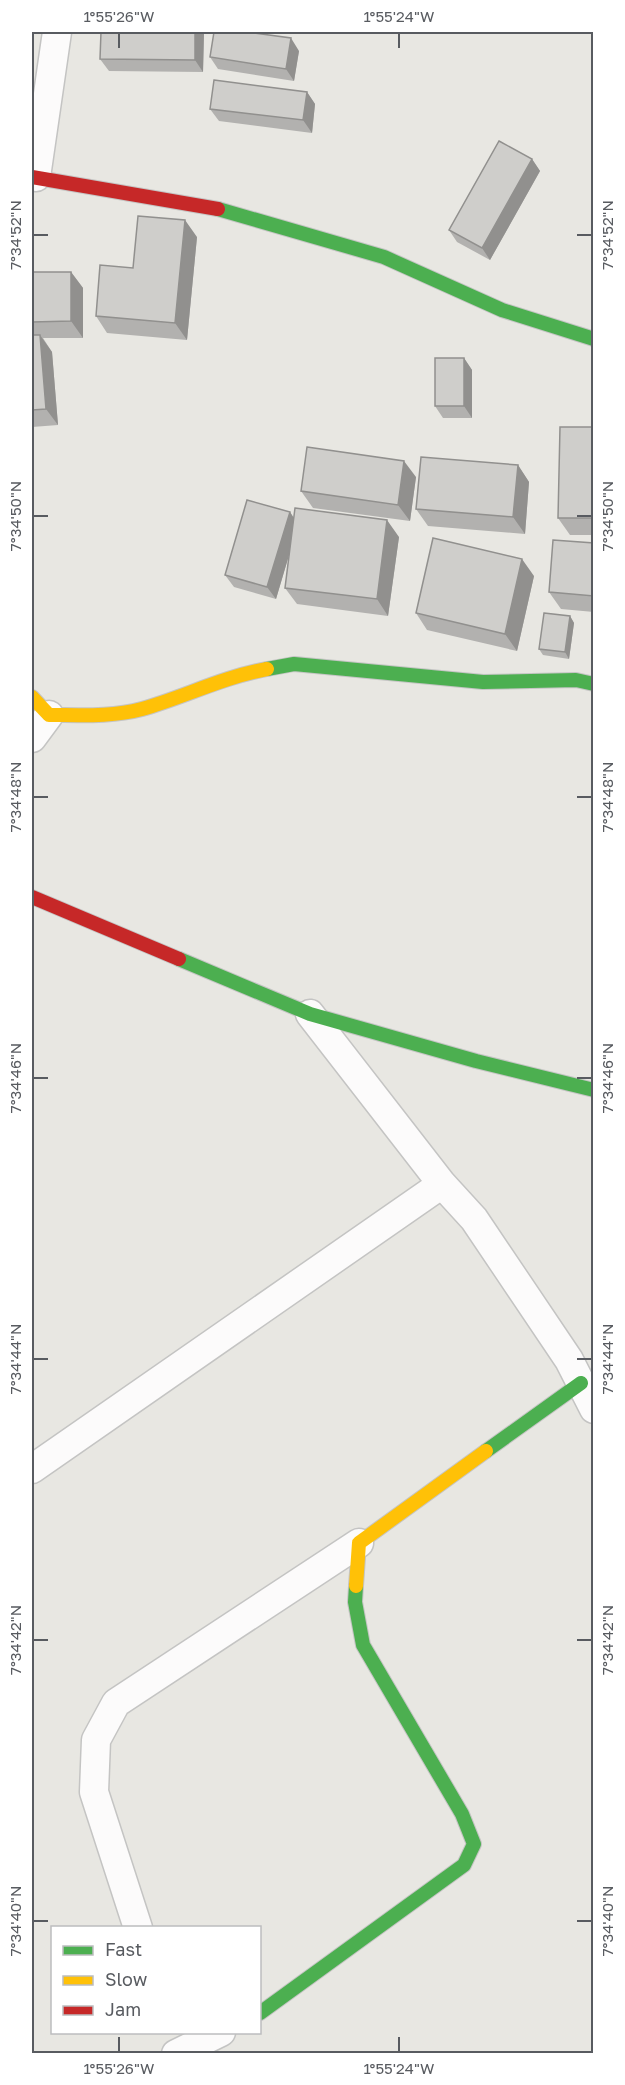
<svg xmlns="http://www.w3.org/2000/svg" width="625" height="2085" font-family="'Golos Text',sans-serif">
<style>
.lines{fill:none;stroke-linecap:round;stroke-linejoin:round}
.street-casing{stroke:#c4c4c3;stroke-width:31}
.fast-casing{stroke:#c5c5c4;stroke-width:16}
.slow-casing{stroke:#c5c5c4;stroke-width:16}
.jam-casing{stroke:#c5c5c4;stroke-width:16}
.street{stroke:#fcfbfb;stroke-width:28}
.fast{stroke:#4caf50;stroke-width:14}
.slow{stroke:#ffc107;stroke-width:14}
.jam{stroke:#c62828;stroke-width:14}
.wall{fill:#b2b1af}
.shaded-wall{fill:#91908e}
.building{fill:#cfcecb;stroke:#91908e;stroke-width:1.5}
.ticks{fill:none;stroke:#585b60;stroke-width:2}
.neatline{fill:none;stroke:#585b60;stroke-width:2}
.ticks-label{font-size:15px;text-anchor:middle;fill:#585b60}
</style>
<rect width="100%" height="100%" fill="#e8e7e2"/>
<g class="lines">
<defs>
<path id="street" d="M36 177 57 32
M32 738 49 715
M310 1014 442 1184 474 1219 569 1360 594 1409
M32 1469 442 1184
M138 1928 94 1792 96 1740 116 1703 359 1543
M176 2054 221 2032"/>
<path id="fast" d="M218 209 384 257 502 310 594 339
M267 669 294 664 483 682 576 680 594 684
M179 959 310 1014 476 1061 594 1090
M486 1451 581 1383
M260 2013 464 1865 474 1844 462 1814 363 1645 355 1602 356 1586"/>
<path id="slow" d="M32 697 49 715C80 715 112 717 142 709 184 697 223 677 267 669
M356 1586 359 1543 486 1451"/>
<path id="jam" d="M32 177 218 209
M32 897 179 959"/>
</defs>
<!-- street casing -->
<use href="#street" class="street-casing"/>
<!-- fast casing -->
<use href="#fast" class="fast-casing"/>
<!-- slow casing -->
<use href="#slow" class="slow-casing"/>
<!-- jam casing -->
<use href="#jam" class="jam-casing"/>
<!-- street -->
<use href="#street" class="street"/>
<!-- fast -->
<use href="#fast" class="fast"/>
<!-- slow -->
<use href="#slow" class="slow"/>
<!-- jam -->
<use href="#jam" class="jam"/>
</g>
<!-- wall -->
<path class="wall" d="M204 32 203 72 109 71 100 59Z
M299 51 294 81 218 69 210 57Z
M307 92 315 104 312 133 219 121 210 109Z
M532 159 540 171 490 260 457 242 449 230Z
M197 237 187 340 107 333 96 316 133 268Z
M32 272H71L83 288V338H43L52 352 58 425 32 427Z
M464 358 472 370V418H443L435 406Z
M594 427V535H570L558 518Z
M518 465 529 482 525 534 428 526 416 509Z
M416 477 410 521 313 508 301 491Z
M290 512 294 518 399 537 388 616 297 604 285 588 289 555 276 599 234 587 225 575Z
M594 543V612L561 609 549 592Z
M534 576 517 651 427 630 416 613Z
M570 616 574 623 569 659 543 655 539 649Z"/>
<!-- shaded-wall -->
<path class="shaded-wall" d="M195 32H204L203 72 195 60Z
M291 38 299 51 294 81 286 69Z
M307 92 315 104 312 133 303 120Z
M532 159 540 171 490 260 482 248Z
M185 220 197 237 187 340 175 323Z
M71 272 83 288V338L71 321Z
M40 335 52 352 58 425 46 409Z
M464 358 472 370V418L464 406Z
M404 461 416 477 410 521 398 505Z
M518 465 529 482 525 534 513 517Z
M290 512 298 525 276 599 267 587Z
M387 520 399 537 388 616 377 599Z
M522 559 534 576 517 651 505 634Z
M570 616 574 623 569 659 565 652Z"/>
<!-- building -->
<path class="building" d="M101 32H195V60L100 59Z
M214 32H247L291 38 286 69 210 57Z
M214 80 307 92 303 120 210 109Z
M499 141 532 159 482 248 449 230Z
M138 216 185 220 175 323 96 316 100 265 133 268Z
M32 272H71V321L32 322Z
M32 335H40L46 409 32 410Z
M435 358H464V406H435Z
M560 427H594V518H558Z
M307 447 404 461 398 505 301 491Z
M421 457 518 465 513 517 416 509Z
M247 500 290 512 267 587 225 575Z
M295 508 387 520 377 599 285 588Z
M433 538 522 559 505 634 416 613Z
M553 540 594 543V596L549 592Z
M544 613 570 616 565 652 539 649Z"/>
<!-- ticks -->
<path class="ticks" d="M119 33V48M399 33V48M33 235H48M577 235H592M33 516H48M577 516H592M33 797H48M577 797H592M33 1078H48M577 1078H592M33 1359H48M577 1359H592M33 1640H48M577 1640H592M33 1921H48M577 1921H592M119 2037V2052M399 2037V2052"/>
<!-- border -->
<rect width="625" height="2085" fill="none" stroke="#ffffff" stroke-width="66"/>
<!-- legend -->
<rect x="51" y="1926" width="210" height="108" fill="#ffffff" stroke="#bcbdbf" stroke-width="1.5"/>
<rect x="63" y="1946" width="30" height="9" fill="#4caf50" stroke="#bcbdbf" stroke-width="1.5"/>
<text x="105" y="1956" font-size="18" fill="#585b60">Fast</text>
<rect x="63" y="1976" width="30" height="9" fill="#ffc107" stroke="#bcbdbf" stroke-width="1.5"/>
<text x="105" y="1986" font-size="18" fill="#585b60">Slow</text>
<rect x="63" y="2006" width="30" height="9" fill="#c62828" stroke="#bcbdbf" stroke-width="1.5"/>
<text x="105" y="2016" font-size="18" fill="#585b60">Jam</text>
<rect x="33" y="33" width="559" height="2019" class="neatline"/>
<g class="ticks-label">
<text x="119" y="22">1°55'26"W</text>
<text x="399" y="22">1°55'24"W</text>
<text transform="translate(16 235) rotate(-90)" y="5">7°34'52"N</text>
<text transform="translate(608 235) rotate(-90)" y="5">7°34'52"N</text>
<text transform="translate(16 516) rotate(-90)" y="5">7°34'50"N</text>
<text transform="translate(608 516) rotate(-90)" y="5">7°34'50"N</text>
<text transform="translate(16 797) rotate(-90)" y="5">7°34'48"N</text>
<text transform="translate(608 797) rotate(-90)" y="5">7°34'48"N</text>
<text transform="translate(16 1078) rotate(-90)" y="5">7°34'46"N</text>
<text transform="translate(608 1078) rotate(-90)" y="5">7°34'46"N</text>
<text transform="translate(16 1359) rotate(-90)" y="5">7°34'44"N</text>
<text transform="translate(608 1359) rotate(-90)" y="5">7°34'44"N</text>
<text transform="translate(16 1640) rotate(-90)" y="5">7°34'42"N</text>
<text transform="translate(608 1640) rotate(-90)" y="5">7°34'42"N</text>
<text transform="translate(16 1921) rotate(-90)" y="5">7°34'40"N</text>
<text transform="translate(608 1921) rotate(-90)" y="5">7°34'40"N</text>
<text x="119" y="2074">1°55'26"W</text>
<text x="399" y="2074">1°55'24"W</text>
</g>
</svg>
